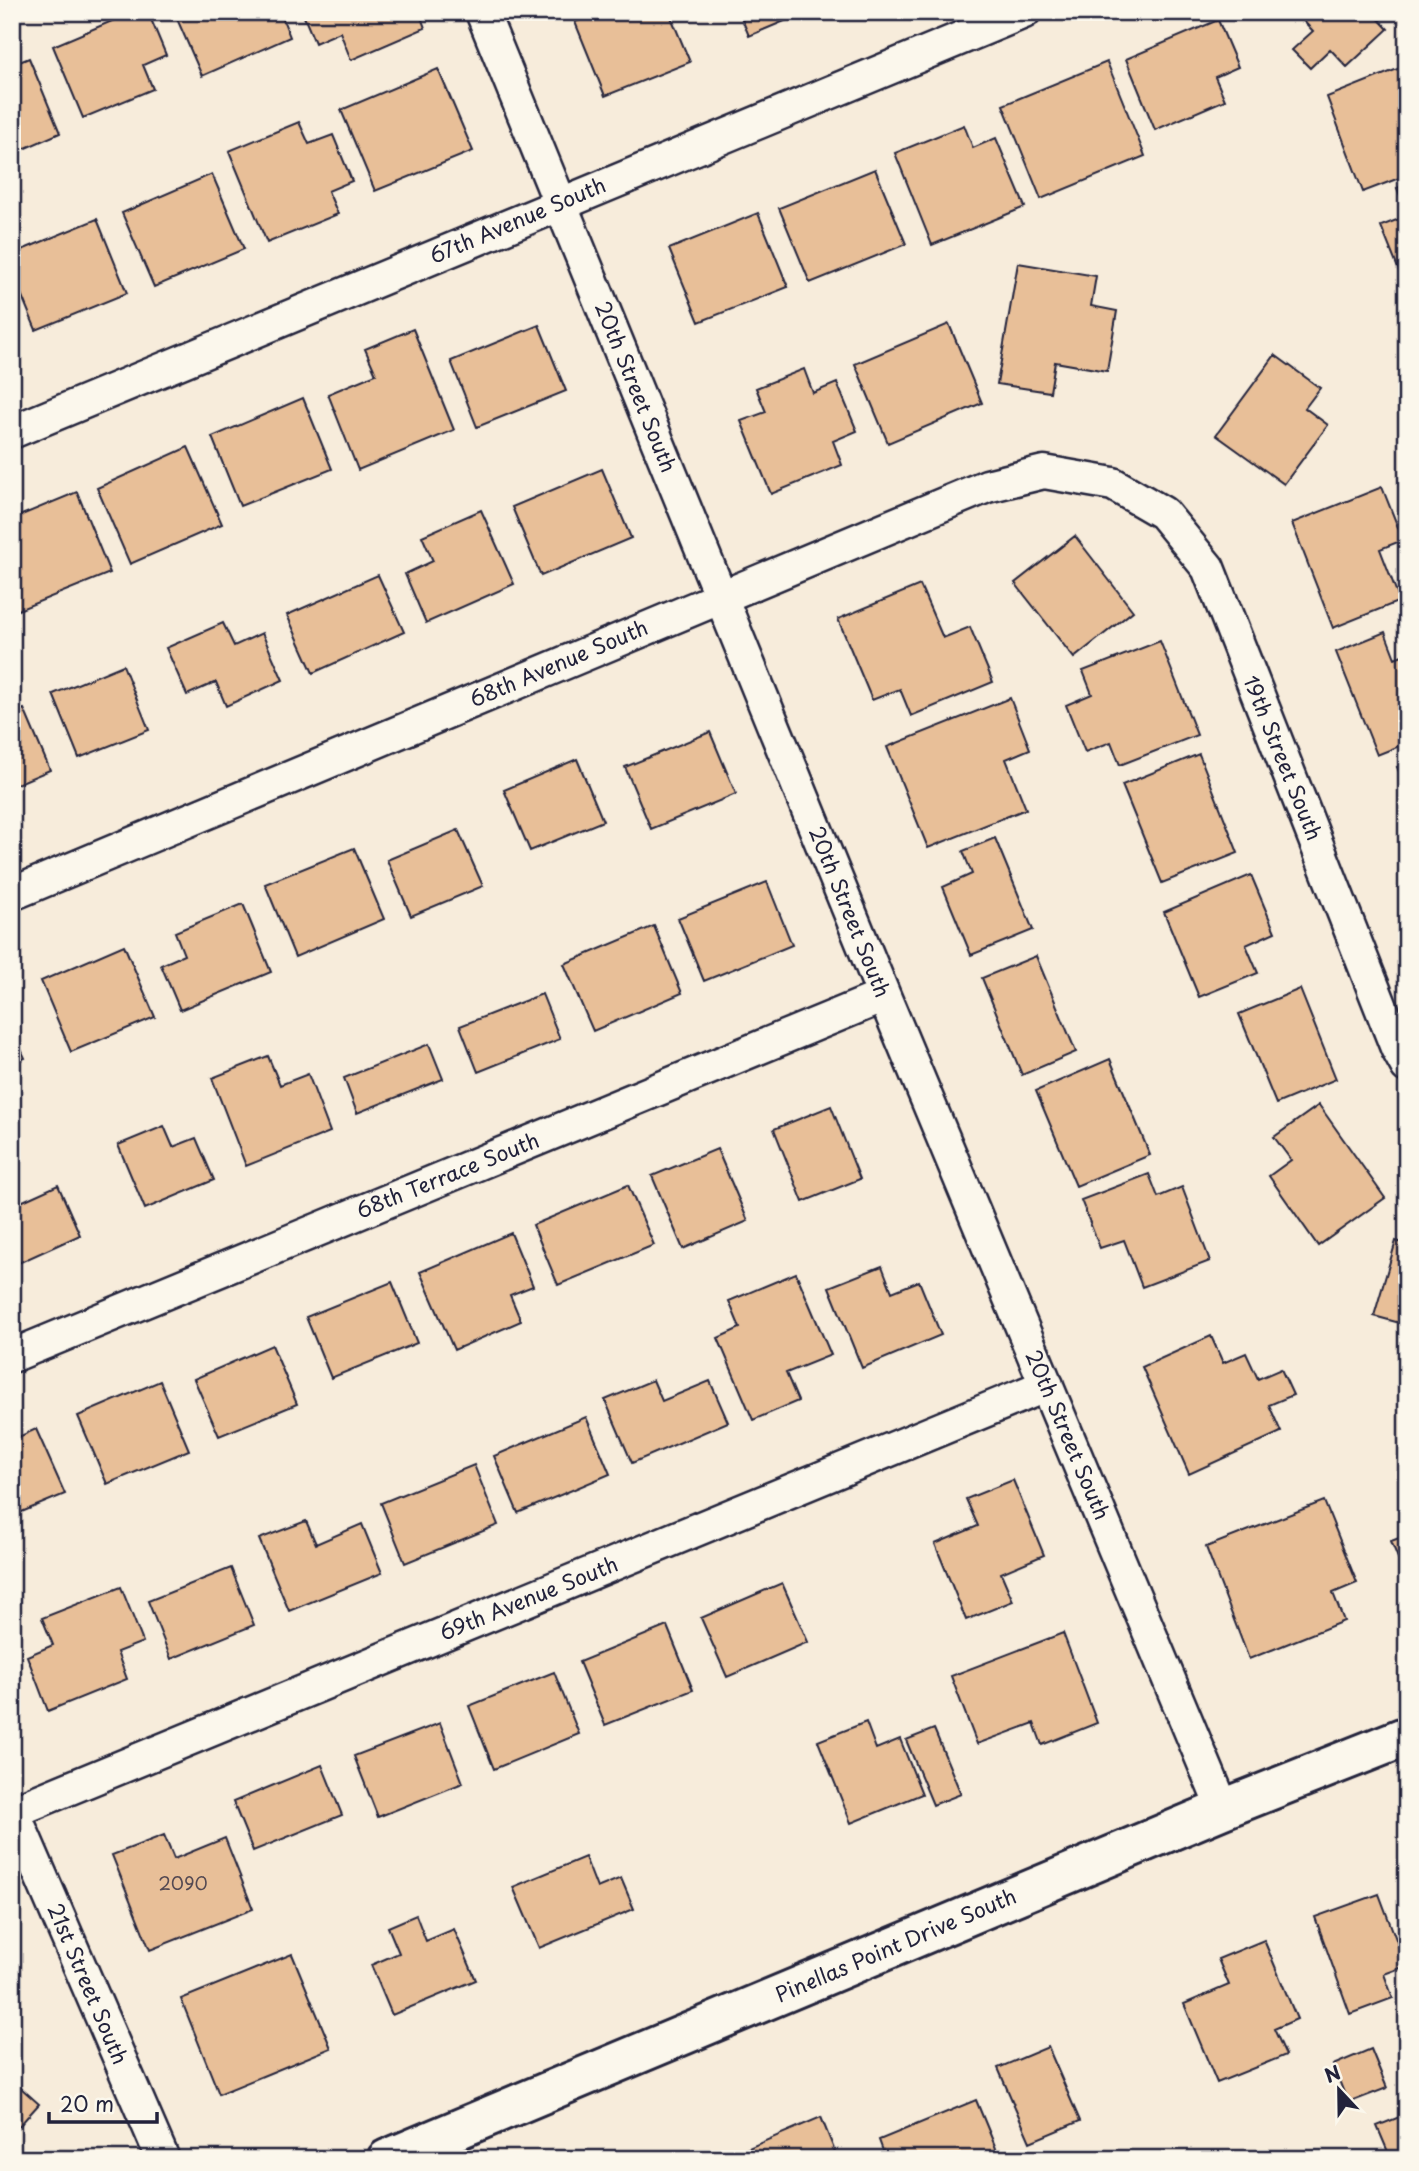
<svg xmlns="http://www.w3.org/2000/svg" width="1419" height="2171" font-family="'Playpen Sans',sans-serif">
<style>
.building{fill:#e8bf98;stroke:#22223b;stroke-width:2}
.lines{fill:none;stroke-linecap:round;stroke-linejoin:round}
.minor-casing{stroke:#22223b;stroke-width:37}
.tertiary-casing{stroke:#22223b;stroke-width:44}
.minor{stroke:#fbf7ec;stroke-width:32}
.tertiary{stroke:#fbf7ec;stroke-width:38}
.labels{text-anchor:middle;stroke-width:5;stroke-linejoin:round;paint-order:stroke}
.number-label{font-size:18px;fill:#544952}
.street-label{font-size:21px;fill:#22223b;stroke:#fbf7ec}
</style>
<rect width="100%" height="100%" fill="#f7ecdb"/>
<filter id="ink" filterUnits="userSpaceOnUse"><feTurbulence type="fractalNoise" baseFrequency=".0143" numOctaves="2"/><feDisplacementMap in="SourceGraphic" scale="14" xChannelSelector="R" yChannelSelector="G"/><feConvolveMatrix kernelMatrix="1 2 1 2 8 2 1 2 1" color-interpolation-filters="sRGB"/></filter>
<g filter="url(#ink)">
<!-- building -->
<path class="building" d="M133 12H148L166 55 143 65 153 89 83 118 53 46Z
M174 12H280L290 37 202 76Z
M302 12H419L425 28 351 60 340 32 315 43Z
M599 12H669L690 62 605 96 575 22Z
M739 12H806L749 36Z
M1295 12H1372L1388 29 1347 67 1330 49 1310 68 1292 50 1313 31Z
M1218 20 1238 67 1215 77 1225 100 1155 130 1126 59Z
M29 58 60 133 12 154V65Z
M1107 62 1145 156 1041 199 1003 105Z
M1400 68 1407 85V175L1363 192 1327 97Z
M438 69 473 151 375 191 341 110Z
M299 122 309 144 333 135 352 181 328 191 338 214 267 243 229 151Z
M964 125 973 148 996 138 1025 207 932 245 895 153Z
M875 169 906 244 810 283 779 208Z
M212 174 244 249 154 287 122 213Z
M1407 184V212L1397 188Z
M758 213 788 287 699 322 669 249Z
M1407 216V291L1381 226Z
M97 219 127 293 36 330 12 272V254Z
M1018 263 1096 276 1091 306 1117 311 1107 371 1055 362 1050 392 997 384Z
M949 324 982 403 888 443 855 364Z
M539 325 566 391 477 427 451 361Z
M413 329 454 430 358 470 328 394 376 374 365 349Z
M1275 355 1320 388 1305 408 1328 425 1284 484 1216 435Z
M804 369 813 393 837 383 857 431 833 441 842 465 771 494 741 421 766 412 756 388Z
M303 398 332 469 240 506 212 437Z
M188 447 222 524 130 564 97 488Z
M602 469 631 538 541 576 512 507Z
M1382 487 1403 540 1380 549 1400 601 1333 628 1292 523Z
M77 492 110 573 16 611 12 602V519Z
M481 510 514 584 426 623 405 574 433 561 422 536Z
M1075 536 1133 611 1074 658 1015 583Z
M378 575 404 632 313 673 287 615Z
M920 585 943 638 970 627 993 682 911 716 900 689 872 700 838 619Z
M223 623 234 646 262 633 283 680 226 706 216 682 187 695 166 648Z
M1385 632 1395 658 1407 653V743L1377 755 1336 652Z
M1160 641 1197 735 1120 765 1111 742 1085 752 1066 705 1092 694 1083 671Z
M123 665 149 730 79 758 53 694Z
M1010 698 1030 749 1006 759 1026 809 928 848 887 747Z
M24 709 50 770 12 786V713Z
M710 732 736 794 651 829 625 767Z
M1199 754 1238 853 1162 883 1122 785Z
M577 759 603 821 530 851 504 790Z
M1407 764V791L1397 767Z
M458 830 483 886 411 916 387 860Z
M995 838 1033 930 971 955 943 887 972 874 963 851Z
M354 848 384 919 295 957 265 884Z
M1251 875 1275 932 1246 945 1258 973 1199 997 1164 912Z
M767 882 792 945 704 981 678 918Z
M243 904 271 972 180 1010 161 965 184 955 175 932Z
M654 926 682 993 593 1031 564 964Z
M124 945 155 1017 71 1052 41 981Z
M1036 956 1076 1052 1022 1075 982 978Z
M1300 989 1336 1079 1276 1104 1239 1014Z
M542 994 560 1039 478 1072 460 1026Z
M12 1030 25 1058 12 1064Z
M429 1044 443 1079 357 1113 344 1078Z
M268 1056 280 1085 308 1074 330 1132 246 1166 212 1078Z
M1110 1059 1150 1155 1076 1186 1036 1091Z
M1319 1105 1385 1198 1318 1246 1269 1176 1291 1160 1274 1137Z
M831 1106 860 1179 803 1202 774 1129Z
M164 1126 173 1147 196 1138 214 1180 145 1209 118 1145Z
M717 1149 748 1221 683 1249 652 1176Z
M1149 1174 1158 1197 1182 1187 1210 1261 1142 1287 1124 1240 1100 1248 1081 1200Z
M58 1185 80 1235 12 1266V1206Z
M628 1185 654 1245 558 1285 533 1225Z
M511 1233 533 1286 510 1295 521 1321 454 1350 420 1272Z
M1396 1241 1407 1244V1325L1374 1316Z
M882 1266 892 1292 919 1281 941 1335 862 1368 829 1287Z
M796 1273 831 1355 786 1373 798 1401 753 1420 718 1338 740 1328 729 1301Z
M392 1282 417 1343 331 1378 306 1317Z
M1211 1336 1223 1363 1246 1353 1258 1379 1281 1369 1293 1395 1269 1405 1281 1432 1189 1474 1142 1367Z
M272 1345 297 1404 219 1436 194 1379Z
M653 1380 662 1401 710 1381 728 1422 632 1463 605 1400Z
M160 1381 189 1450 107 1484 78 1416Z
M586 1417 610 1474 518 1513 494 1456Z
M36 1429 65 1494 12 1516V1440Z
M474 1465 498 1525 405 1563 381 1503Z
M1013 1480 1044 1555 1001 1573 1013 1601 966 1620 935 1544 978 1526 966 1499Z
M1324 1501 1357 1583 1333 1593 1344 1621 1249 1659 1206 1547Z
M306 1521 316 1544 362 1524 382 1573 289 1611 259 1539Z
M1407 1535V1580L1391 1541Z
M231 1568 254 1625 171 1659 148 1601Z
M782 1583 808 1642 727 1677 701 1618Z
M121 1587 143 1642 117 1652 127 1679 48 1711 27 1656 53 1645 42 1618Z
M667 1626 693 1690 605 1725 579 1662Z
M1063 1633 1097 1723 1042 1745 1034 1723 977 1744 951 1676Z
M554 1672 579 1734 494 1769 469 1706Z
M866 1722 876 1749 900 1739 922 1794 851 1823 818 1741Z
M440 1723 463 1783 378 1817 354 1756Z
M934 1729 961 1794 933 1805 906 1740Z
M322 1765 342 1815 253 1851 233 1802Z
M164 1835 174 1859 225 1838 253 1909 150 1950 112 1855Z
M585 1857 597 1888 621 1878 634 1909 539 1948 513 1887Z
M1379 1894 1406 1966 1384 1974 1393 1998 1350 2014 1315 1917Z
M416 1915 426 1941 454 1929 476 1980 392 2015 371 1965 399 1953 388 1927Z
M1264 1940 1297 2019 1274 2029 1286 2055 1217 2083 1184 2004 1229 1985 1218 1959Z
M292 1954 331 2048 219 2094 181 1999Z
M1048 2047 1080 2121 1030 2142 998 2068Z
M1371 2049 1387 2088 1348 2103 1333 2065Z
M12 2080 39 2104 12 2134Z
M976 2100 1000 2158 886 2159 879 2140Z
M1407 2114V2159H1391L1377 2126Z
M821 2117 838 2159H723Z"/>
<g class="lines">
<defs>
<path id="minor" d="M482 12 884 996 1223 1809
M12 432 1024 12
M12 894 987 486 1044 472 1113 484 1163 513 1208 568 1397 1048 1407 1066
M12 1356 884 996
M12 1809 163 2159
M12 1812 1047 1385"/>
<path id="tertiary" d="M387 2159 1223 1809 1407 1736"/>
</defs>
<!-- minor casing -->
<use href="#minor" class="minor-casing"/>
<!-- tertiary casing -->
<use href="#tertiary" class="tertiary-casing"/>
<!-- minor -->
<use href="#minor" class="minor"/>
<!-- tertiary -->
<use href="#tertiary" class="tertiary"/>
</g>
</g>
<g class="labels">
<!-- number labels -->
<g class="number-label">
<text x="183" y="1890">2090</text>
</g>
<!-- street labels -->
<g class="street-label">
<text transform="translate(518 221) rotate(-23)" y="7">67th Avenue South</text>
<text transform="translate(635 387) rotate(68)" y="7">20th Street South</text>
<text transform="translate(559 664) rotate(-23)" y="7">68th Avenue South</text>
<text transform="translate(1282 758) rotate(68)" y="7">19th Street South</text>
<text transform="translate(849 912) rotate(68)" y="7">20th Street South</text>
<text transform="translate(448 1176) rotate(-22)" y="7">68th Terrace South</text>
<text transform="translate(1067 1435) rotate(67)" y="7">20th Street South</text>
<text transform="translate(529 1599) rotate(-22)" y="7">69th Avenue South</text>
<text transform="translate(896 1946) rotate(-23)" y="7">Pinellas Point Drive South</text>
<text transform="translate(87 1984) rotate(67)" y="7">21st Street South</text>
</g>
</g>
<!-- margin -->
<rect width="1419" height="2171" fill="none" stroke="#fbf7ec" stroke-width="42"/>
<rect x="21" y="21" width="1377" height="2129" fill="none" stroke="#22223b" stroke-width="2.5" filter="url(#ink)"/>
<!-- north arrow -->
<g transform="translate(1339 2090) rotate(338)" stroke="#fbf7ec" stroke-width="5" paint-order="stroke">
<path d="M0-5L12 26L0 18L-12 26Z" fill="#22223b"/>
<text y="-10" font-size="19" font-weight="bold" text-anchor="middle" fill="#22223b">N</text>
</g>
<!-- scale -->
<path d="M49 2112v10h108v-10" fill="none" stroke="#22223b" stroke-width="3.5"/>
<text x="60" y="2112" font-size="21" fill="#22223b" stroke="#fbf7ec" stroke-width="5" paint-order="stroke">20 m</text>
</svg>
